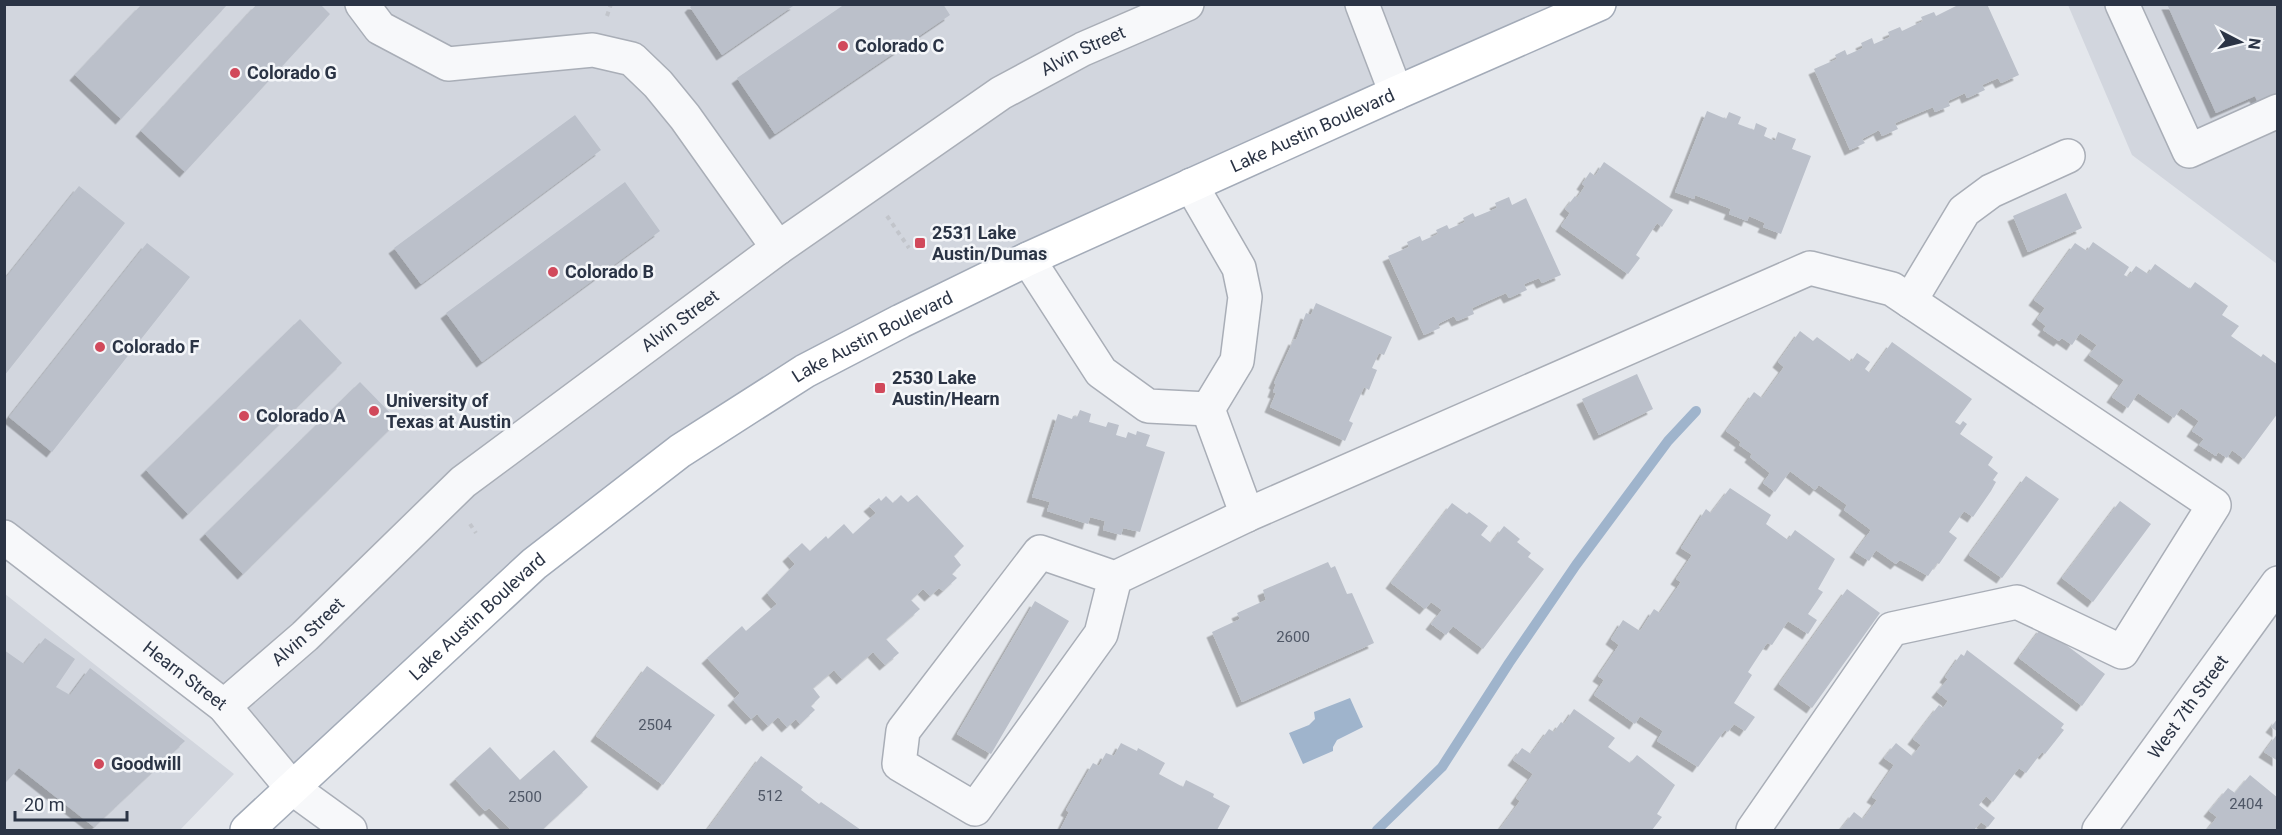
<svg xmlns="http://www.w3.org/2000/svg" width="2282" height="835" font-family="Roboto,sans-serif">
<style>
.built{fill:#d2d6de}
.water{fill:#9fb4cc}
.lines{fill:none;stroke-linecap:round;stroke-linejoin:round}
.stream{stroke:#9fb4cc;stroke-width:10}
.building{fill:#bbc0ca;filter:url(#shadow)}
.minor-casing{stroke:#a9aeb7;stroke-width:36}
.major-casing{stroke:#a3abb8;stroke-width:36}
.path{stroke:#c2c5cb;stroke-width:4;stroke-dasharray:4.5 4.5;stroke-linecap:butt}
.minor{stroke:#f7f8fa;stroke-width:33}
.major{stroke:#fff;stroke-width:33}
.poi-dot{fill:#d1495b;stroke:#f4f6f9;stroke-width:2}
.labels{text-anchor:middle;stroke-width:5;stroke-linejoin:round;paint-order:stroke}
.number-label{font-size:15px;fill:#4f5766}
.poi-label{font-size:18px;font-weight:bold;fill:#2b3445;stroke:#f4f6f9;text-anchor:start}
.street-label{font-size:18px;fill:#2b3445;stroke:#f4f6f9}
</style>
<defs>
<filter id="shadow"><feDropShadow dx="-5.5" dy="5.5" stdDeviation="0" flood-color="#0004"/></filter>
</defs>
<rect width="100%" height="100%" fill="#e4e7ec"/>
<!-- built -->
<path class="built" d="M5 5H1599L1191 185 680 451 292 788 224 706 5 537Z
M2068 5H2277V264L2132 155Z
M5 594 234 774 180 830H5Z"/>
<!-- water -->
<path class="water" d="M1350 698 1363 727 1337 740 1333 747V751L1303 764 1289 733 1309 725 1315 719 1314 712Z"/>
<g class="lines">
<!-- stream -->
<path class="stream" d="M1377 830 1442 767 1509 663 1576 565 1668 441 1696 411"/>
</g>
<!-- building -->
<path class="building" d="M257 4H320L330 14 185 172 141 131Z
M693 4H796L722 55 690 7Z
M845 4H943L950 15 775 134 737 78Z
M1955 4H1987L2019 75 2001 83 1998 78 1982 85 1985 90 1967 98 1965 93 1948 101 1950 106 1935 112 1933 107 1895 123 1898 129 1882 136 1879 130 1862 139 1865 143 1850 150 1814 69 1837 59 1835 55 1845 50 1847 55 1863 48 1861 43 1872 38 1874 44 1890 37 1888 32 1900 27 1902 31 1923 21 1921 17 1934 12 1936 16 1956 6Z
M2167 4H2278V124L2269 128 2255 96 2216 113Z
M141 5H227L121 119 75 75Z
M1707 111 1726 119 1729 112 1741 117 1738 124 1754 130 1756 123 1767 128 1764 136 1775 141 1778 132 1796 139 1792 149 1811 156 1781 234 1763 227 1765 223 1749 216 1747 221 1729 214 1731 209 1695 195 1694 199 1675 192Z
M575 115 601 150 421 284 394 248Z
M1604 162 1673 210 1662 227 1657 223 1636 255 1640 258 1628 274 1561 226 1570 213 1565 209 1575 196 1577 198 1585 186 1582 184 1590 172 1595 176Z
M625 182 660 231 482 362 446 313Z
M79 186 125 223 4 376V280Z
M2066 193 2082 228 2028 252 2013 216Z
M1509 197 1512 205 1526 198 1561 275 1542 283 1539 278 1524 284 1527 290 1509 298 1506 293 1472 308 1474 314 1457 321 1454 316 1438 324 1440 328 1424 335 1388 256 1409 247 1407 242 1420 236 1422 241 1438 234 1436 230 1447 225 1449 229 1465 222 1463 218 1473 213 1475 217 1497 208 1495 203Z
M2093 242 2129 267 2124 275 2128 277 2136 266 2148 274 2155 264 2190 289 2195 282 2228 306 2222 315 2239 326 2231 336 2261 357 2263 354 2278 365V413L2244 459 2232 450 2227 458 2218 452 2216 456 2199 445 2204 439 2192 431 2199 421 2181 408 2174 418 2138 393 2128 408 2112 397 2124 380 2089 355 2097 345 2080 333 2072 345 2062 338 2059 341 2043 330 2046 326 2037 319 2045 308 2034 300 2075 243 2087 251Z
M147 243 190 277 52 452 9 417Z
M1316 303 1392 337 1384 355 1379 353 1372 368 1377 370 1369 390 1364 387 1349 421 1353 423 1345 441 1270 407 1276 393 1273 392 1276 384 1274 383 1294 339 1296 340 1306 313 1311 315Z
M300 319 342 363 188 514 146 470Z
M1800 331 1813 341 1817 337 1851 362 1857 353 1870 362 1865 369 1870 373 1892 342 1972 399 1955 422 1960 425 1963 421 1967 424 1960 434 1993 457 1988 465 1998 473 1993 480 1996 482 1991 491 1973 517 1964 511 1949 532 1957 538 1939 564 1937 563 1928 576 1900 560 1896 564 1876 550 1869 561 1855 552 1871 530 1844 510 1847 505 1819 485 1815 490 1790 471 1775 492 1763 483 1770 473 1750 457 1752 454 1739 445 1741 442 1726 431 1754 392 1762 398 1784 367 1778 362Z
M1637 374 1653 409 1599 435 1582 399Z
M360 382 398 421 243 574 205 534Z
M1080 410 1091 414 1089 422 1106 427 1108 422 1119 425 1116 435 1126 438 1128 432 1136 435 1137 431 1150 435 1146 446 1165 452 1140 532 1123 528 1121 535 1103 530 1105 521 1090 517 1088 524 1047 511 1050 502 1032 497 1058 414 1072 419 1073 416 1077 417Z
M2026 476 2059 499 2002 578 1969 555Z
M1730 488 1771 515 1766 524 1788 540 1795 530 1835 559 1818 589 1823 592 1808 614 1817 620 1808 634 1788 621 1772 645 1767 643 1748 672 1752 675 1734 703 1755 717 1745 731 1734 724 1728 732 1725 730 1698 767 1657 741 1663 731 1640 716 1635 724 1594 695 1604 680 1598 676 1619 645 1611 639 1623 620 1640 631 1654 609 1660 613 1681 582 1676 579 1692 555 1681 548 1706 509 1711 513Z
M901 495 908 502 917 495 964 546 954 556 961 565 952 574 957 578 943 591 939 588 930 596 923 589 911 600 920 609 886 639 899 653 885 665 873 652 842 679 834 670 813 688 820 697 811 706 815 710 800 724 796 719 787 727 778 717 768 726 757 714 751 719 733 700 740 693 707 658 742 626 746 631 777 604 767 593 795 564 788 556 802 543 810 551 826 536 828 539 844 524 853 534 876 513 869 506 879 498 881 501 886 496 893 503Z
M2120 501 2151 524 2093 602 2062 578Z
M1452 503 1467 514 1469 512 1488 526 1481 535 1491 543 1504 526 1520 539 1517 542 1531 553 1528 557 1544 569 1483 649 1453 626 1446 635 1431 624 1442 610 1431 602 1425 609 1391 583Z
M1328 562 1331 568 1335 566 1347 594 1352 593 1374 643 1242 702 1212 632 1240 619 1237 613 1266 600 1263 590Z
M1847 589 1880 613 1812 708 1779 684Z
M1035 601 1069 621 991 754 957 734Z
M2042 627 2105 674 2082 706 2019 658Z
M45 638 75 659 56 687 70 695 90 668 185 741 94 827 19 768 4 784V650L24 664Z
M1967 650 2064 724 2061 728 2064 730 2045 754 2042 752 2026 773 2019 768 1993 802 1986 796 1979 805 1995 818 1988 827 1981 822 1974 830H1840L1854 812 1863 819 1877 800 1872 797 1894 765 1884 758 1896 743 1912 756 1921 745 1913 739 1939 705 1943 708 1948 701 1937 692 1948 679 1945 677 1961 654 1964 656Z
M647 666 715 715 663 785 596 736Z
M1574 709 1615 738 1608 747 1630 763 1637 755 1675 785 1657 814 1662 817 1652 830H1499L1520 801 1516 798 1533 774 1513 760 1522 748 1531 754 1549 729 1554 732 1561 722 1564 724Z
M2278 718V732L2271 727Z
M2278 733V761L2264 752Z
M1121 743 1137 751 1138 748 1165 763 1159 774 1183 787 1186 780 1214 794 1213 797 1230 806 1217 830H1060L1069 812 1066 810 1093 763 1099 766 1106 753 1114 756Z
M490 747 520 780 554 750 588 787 542 830H511L489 808 485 811 455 779Z
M761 756 803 787 801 790 819 804 821 802 861 830H707Z
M2250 775 2278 798V830H2207L2217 817 2209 811 2228 788 2235 793Z"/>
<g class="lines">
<defs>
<g id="minor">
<path d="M362 4 380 28 448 64 593 50 632 59 658 84 685 117 778 248"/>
<path d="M1362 4 1396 93"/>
<path d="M2122 4 2189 151 2278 111"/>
<path d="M1191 185 1239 268 1245 297 1237 361 1208 409"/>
<path d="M1028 259 1101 372 1148 406 1208 409"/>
<path d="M1910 301 1964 211 1991 191 2068 156"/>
<path d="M1208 409 1247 515 1810 268 1892 289 2214 505 2122 652 2017 602 1892 629 1753 830"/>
<path id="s1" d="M4 537 224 706 292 788 350 830"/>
<path d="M1115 578 1101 634 975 809 899 764 903 731 1040 552 1115 578 1247 515"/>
<path id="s2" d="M224 706 305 636 463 482 778 248 1001 93 1083 49 1187 4"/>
<path id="s3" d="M2099 830 2278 583"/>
</g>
<g id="major">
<path id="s4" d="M247 830 534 564 680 451 805 371 901 321 1028 259 1396 93 1599 4"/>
</g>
</defs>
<!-- minor casing -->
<use href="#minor" class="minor-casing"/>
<!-- major casing -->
<use href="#major" class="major-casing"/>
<!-- path -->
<path class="path" d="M607 16 611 4
M887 216 909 248
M470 524 476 533"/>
<!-- minor -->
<use href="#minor" class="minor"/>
<!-- major -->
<use href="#major" class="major"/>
</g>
<!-- markers -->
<g class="poi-dot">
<circle cx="843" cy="46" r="6"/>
<circle cx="235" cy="73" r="6"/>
<rect x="914" y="237" width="12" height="12" rx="3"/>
<circle cx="553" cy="272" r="6"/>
<circle cx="100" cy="347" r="6"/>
<rect x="874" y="382" width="12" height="12" rx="3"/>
<circle cx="374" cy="411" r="6"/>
<circle cx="244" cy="416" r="6"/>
<circle cx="99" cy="764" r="6"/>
</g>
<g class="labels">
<!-- number labels -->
<g class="number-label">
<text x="1293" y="642">2600</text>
<text x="655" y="730">2504</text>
<text x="770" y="801">512</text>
<text x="525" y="802">2500</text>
<text x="2246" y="809">2404</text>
</g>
<!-- poi labels -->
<g class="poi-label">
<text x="855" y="52">Colorado C</text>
<text x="247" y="79">Colorado G</text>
<text x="932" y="239">2531 Lake<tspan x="932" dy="21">Austin/Dumas</tspan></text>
<text x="565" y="278">Colorado B</text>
<text x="112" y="353">Colorado F</text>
<text x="892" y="384">2530 Lake<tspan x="892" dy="21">Austin/Hearn</tspan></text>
<text x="386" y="407">University of<tspan x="386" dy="21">Texas at Austin</tspan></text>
<text x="256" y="422">Colorado A</text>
<text x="111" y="770">Goodwill</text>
</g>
<!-- street labels -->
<g class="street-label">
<text dy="6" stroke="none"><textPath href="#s2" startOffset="1084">Alvin Street</textPath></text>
<text dy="6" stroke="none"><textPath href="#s4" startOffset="1286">Lake Austin Boulevard</textPath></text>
<text dy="6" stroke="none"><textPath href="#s2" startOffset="598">Alvin Street</textPath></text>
<text dy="6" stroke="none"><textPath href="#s4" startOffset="800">Lake Austin Boulevard</textPath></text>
<text dy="6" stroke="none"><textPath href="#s4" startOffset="314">Lake Austin Boulevard</textPath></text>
<text dy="6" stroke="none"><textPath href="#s2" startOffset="112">Alvin Street</textPath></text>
<text dy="6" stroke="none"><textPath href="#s1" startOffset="228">Hearn Street</textPath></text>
<text dy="6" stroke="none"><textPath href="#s3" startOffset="152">West 7th Street</textPath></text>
</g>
</g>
<!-- border -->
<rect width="2282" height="835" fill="none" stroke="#2b3445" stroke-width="12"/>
<!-- north arrow -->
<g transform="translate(2240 42) rotate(97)" stroke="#f4f6f9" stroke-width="4.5" paint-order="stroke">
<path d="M0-4.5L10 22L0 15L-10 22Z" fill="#2b3445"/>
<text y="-9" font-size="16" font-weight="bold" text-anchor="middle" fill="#2b3445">N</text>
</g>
<!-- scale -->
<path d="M15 811v9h112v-9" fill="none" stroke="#2b3445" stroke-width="3"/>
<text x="24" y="811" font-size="18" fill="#2b3445" stroke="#f4f6f9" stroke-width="4.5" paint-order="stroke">20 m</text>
</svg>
